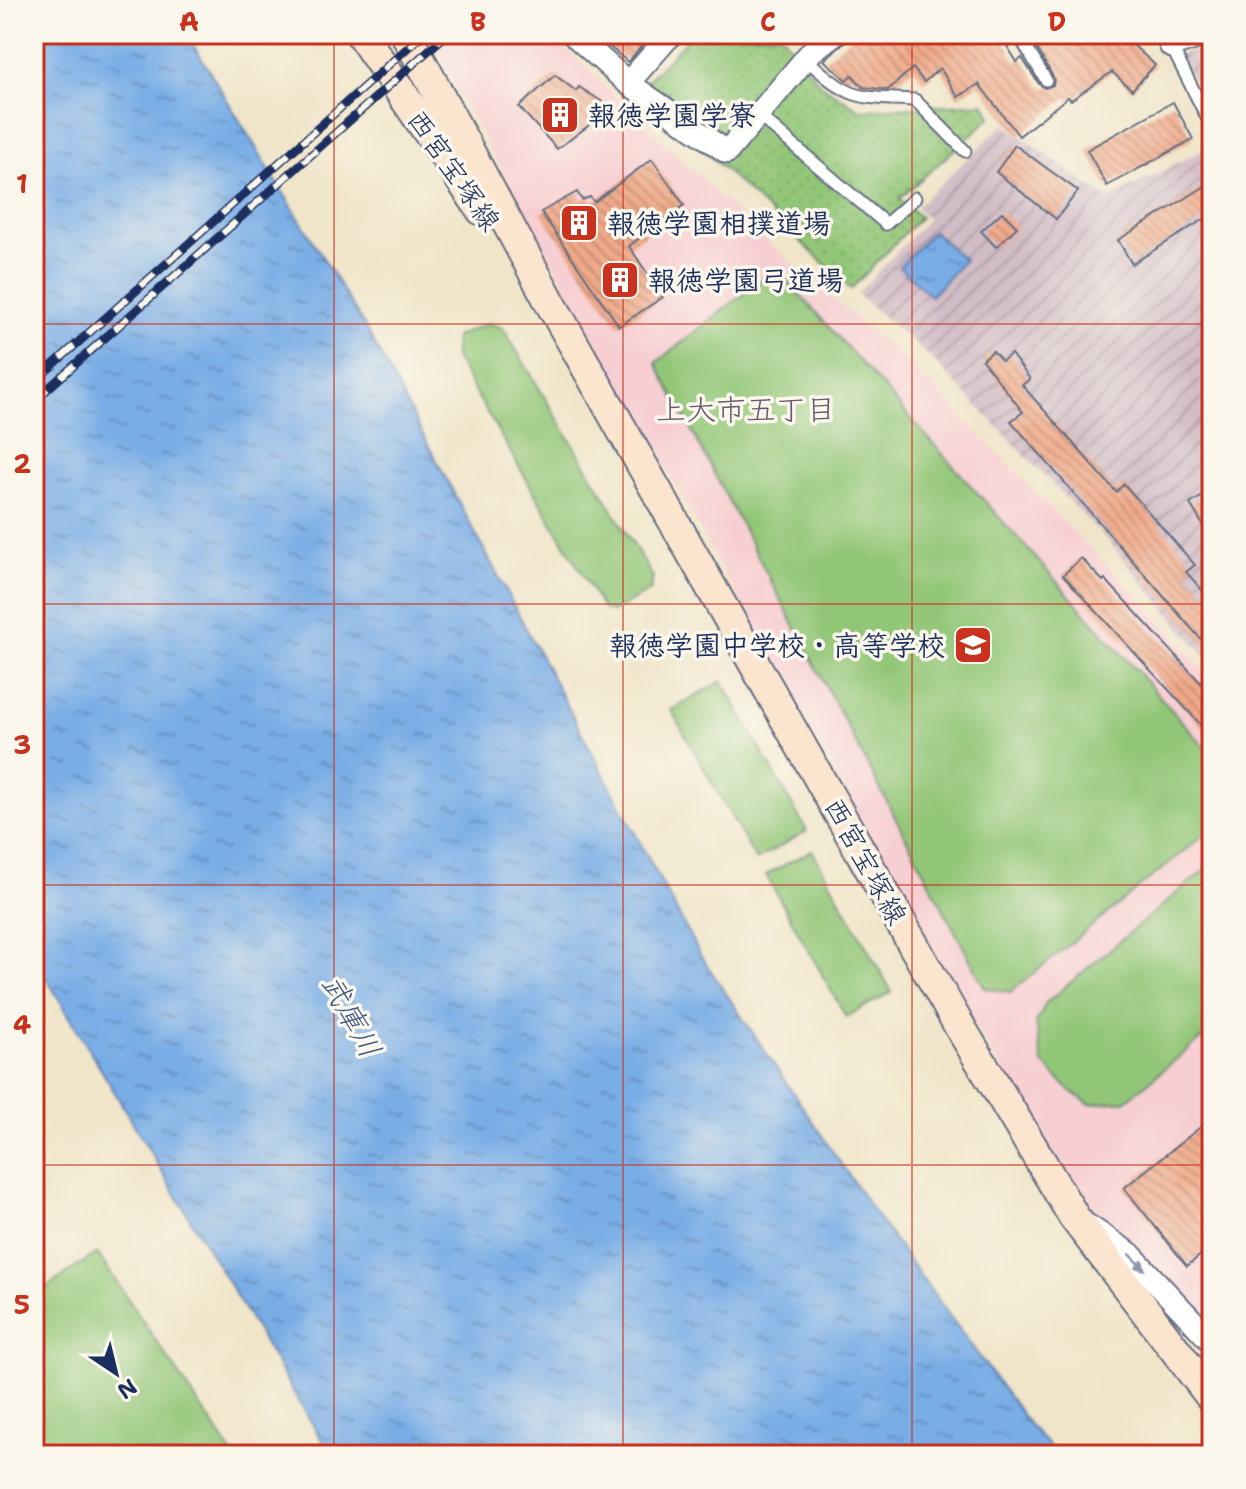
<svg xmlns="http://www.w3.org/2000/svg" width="1246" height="1489" font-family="'Shantell Sans','Klee One',sans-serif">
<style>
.built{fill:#f7cfd2}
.industrial{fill:url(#industrial-furrows)}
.grass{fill:url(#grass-dots);stroke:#567a6a;stroke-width:2}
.green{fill:#92c677;stroke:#567a6a;stroke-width:2}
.water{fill:url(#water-ripples);stroke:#4a6ea2;stroke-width:2}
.building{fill:url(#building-back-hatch)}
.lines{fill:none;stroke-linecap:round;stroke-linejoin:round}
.lane-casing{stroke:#666f83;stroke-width:15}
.street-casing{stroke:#666f83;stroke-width:26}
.secondary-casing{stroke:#666f83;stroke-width:34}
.lane{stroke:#fff;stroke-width:11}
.street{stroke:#fff;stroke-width:22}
.secondary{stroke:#fce5cf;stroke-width:30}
.rail-casing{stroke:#1b2f5e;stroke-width:9}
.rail{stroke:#fbf7ec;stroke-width:6;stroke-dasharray:18;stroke-linecap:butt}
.oneway{fill:#8d97ae}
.grid{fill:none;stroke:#c8321e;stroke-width:2;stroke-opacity:0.55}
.labels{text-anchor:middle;stroke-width:7;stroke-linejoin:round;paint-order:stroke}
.poi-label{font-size:28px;font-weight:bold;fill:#1b2f5e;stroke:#fbf7ec;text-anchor:start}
.street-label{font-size:28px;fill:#1b2f5e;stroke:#fbf7ec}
.neighbourhood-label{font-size:30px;fill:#665a6d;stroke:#fbf7ec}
.water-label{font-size:30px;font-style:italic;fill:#375587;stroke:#fbf7ec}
.neatline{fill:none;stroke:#c8321e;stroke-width:3}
.grid-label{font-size:26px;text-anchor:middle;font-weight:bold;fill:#c8321e}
</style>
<defs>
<pattern id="industrial-furrows" width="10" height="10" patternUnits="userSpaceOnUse" patternTransform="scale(2)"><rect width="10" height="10" fill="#d2bdc6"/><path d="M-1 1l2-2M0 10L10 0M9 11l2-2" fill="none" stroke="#aa9aa4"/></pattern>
<pattern id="grass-dots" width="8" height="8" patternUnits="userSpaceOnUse" patternTransform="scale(2)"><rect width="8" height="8" fill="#92c677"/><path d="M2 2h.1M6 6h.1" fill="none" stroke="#7daa69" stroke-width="1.8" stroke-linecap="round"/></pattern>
<pattern id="water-ripples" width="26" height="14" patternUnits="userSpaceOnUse" patternTransform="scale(2)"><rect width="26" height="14" fill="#79ade6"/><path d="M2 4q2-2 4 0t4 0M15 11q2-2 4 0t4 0" fill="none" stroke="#628dbe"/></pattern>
<pattern id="building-back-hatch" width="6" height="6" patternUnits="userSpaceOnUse" patternTransform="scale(2)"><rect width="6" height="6" fill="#f0a988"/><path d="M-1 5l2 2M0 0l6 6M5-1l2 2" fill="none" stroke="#c28a72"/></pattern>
</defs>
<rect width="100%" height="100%" fill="#fbf7ec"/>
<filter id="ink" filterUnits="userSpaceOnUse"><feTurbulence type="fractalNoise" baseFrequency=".0125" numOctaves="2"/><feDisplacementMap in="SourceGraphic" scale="16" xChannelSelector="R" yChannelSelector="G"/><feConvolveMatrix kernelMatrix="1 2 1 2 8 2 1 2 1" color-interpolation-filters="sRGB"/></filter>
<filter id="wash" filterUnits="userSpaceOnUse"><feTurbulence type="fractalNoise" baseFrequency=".006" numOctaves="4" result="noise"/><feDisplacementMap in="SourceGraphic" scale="32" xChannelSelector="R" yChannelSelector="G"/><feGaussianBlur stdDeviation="1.8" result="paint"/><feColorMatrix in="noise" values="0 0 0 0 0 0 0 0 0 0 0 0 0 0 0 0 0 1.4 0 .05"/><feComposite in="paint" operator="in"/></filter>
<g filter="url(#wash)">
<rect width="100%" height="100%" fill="#f0e5c9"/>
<!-- built -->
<path class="built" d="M435 34H551L764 239 916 371 1151 610 1212 681V1327L1140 1250 1091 1214 968 1014 443 65Z"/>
<!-- industrial -->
<path class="industrial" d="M1212 44V114L1179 55Z
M1004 124 1108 199 1212 145V664L1110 543 925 352 857 294 928 219 916 207Z"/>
<!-- grass -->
<path class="grass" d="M692 34H781L820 84 860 110 985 103 991 117 899 199 920 217 851 289 639 89Z"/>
<!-- green -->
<path class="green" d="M776 268 1212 755V828L1011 992 985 988 656 363Z
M488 323 503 328 653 577 650 591 612 612 603 609 455 358V337Z
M722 681 807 831 756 860 671 710Z
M812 850 892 992 846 1017 766 875Z
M1212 864V1030L1125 1101 1089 1104 1067 1088 1042 1062 1036 1023 1046 1003Z
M97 1253 233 1455H34V1296Z"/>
<!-- water -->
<path class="water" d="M34 34H187L368 332 700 955 873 1211 1030 1426 1057 1455H331L34 957Z
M933 231 964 260 931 296 899 267Z"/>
<g id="blocks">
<!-- building -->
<path class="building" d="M594 34H652L628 62Z
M854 34H990L996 42 1002 38 1017 62 1022 58 1039 84 1045 88 1053 85 1054 79 1037 48 1057 34H1076L1084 45 1094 34H1121L1155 65 1132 90 1112 72 1071 100 1068 97 1019 136 979 84 958 97 940 68 924 82 913 68 888 90 863 87 852 75 846 80 824 60Z
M555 75 576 91 579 87 604 103 588 126 557 149 519 107Z
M1173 102 1193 139 1107 186 1087 150Z
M1015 145 1078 191 1056 219 996 172Z
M652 159 684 205 629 246 663 297 619 326 541 212 577 192 582 200 590 197 594 202Z
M1212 182V214L1132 264 1118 240Z
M1002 212 1017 227 996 247 981 231Z
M993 351 1002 361 1011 354 1030 379 1022 385 1116 492 1124 484 1195 565 1186 572 1212 601V652L1011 421 1023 412 982 360Z
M1212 490V539L1190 504Z
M1081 558 1103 581 1105 579 1212 695V737L1063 575Z
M1212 1118V1246L1187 1266 1124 1188Z"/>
</g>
</g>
<g filter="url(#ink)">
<use href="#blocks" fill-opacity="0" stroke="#666f83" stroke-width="2"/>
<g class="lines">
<defs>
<path id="lane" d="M1018 34 1046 80
M1171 46 1212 127
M805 58C852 101 854 97 915 100L965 151
M758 115 886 224 915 198"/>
<path id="street" d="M573 34 628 83 727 152 812 51 834 34
M1166 34 1171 46 1208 34
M628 83 671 34
M1088 1226 1130 1254 1212 1342"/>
<path id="secondary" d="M361 34 482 210
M406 34 551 304 957 1022 1074 1217 1212 1398"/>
</defs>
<!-- lane casing -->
<use href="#lane" class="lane-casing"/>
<!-- street casing -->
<use href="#street" class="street-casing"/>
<!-- secondary casing -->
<use href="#secondary" class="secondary-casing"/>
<!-- lane -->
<use href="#lane" class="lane"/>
<!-- street -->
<use href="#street" class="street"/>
<!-- secondary -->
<use href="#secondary" class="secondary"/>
<defs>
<path id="rail" d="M34 382 423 34
M34 401 447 34"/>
</defs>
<!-- rail casing -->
<use href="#rail" class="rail-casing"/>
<!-- rail -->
<use href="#rail" class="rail"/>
</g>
<!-- one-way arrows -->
<defs><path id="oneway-solid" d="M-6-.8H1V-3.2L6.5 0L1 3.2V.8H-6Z" transform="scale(2)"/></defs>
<use class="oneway" href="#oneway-solid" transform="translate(1137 1262) rotate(46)"/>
</g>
<!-- grid -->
<path class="grid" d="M334 34V1455M623 34V1455M912 34V1455M34 324H1212M34 604H1212M34 885H1212M34 1165H1212"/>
<!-- icons -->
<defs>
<symbol id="building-square" viewBox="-11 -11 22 22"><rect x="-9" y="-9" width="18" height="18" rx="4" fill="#c8321e" stroke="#fbf7ec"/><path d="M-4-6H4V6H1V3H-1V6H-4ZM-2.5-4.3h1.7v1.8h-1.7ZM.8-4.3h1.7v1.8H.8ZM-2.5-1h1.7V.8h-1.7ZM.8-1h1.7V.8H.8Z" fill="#fff"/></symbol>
<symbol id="school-square" viewBox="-11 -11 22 22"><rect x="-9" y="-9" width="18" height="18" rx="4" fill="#c8321e" stroke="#fbf7ec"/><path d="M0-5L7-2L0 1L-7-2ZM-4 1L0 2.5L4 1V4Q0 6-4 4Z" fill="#fff"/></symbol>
</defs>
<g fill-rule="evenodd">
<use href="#building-square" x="538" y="93" width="44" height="44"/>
<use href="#building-square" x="557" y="201" width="44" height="44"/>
<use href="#building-square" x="598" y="258" width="44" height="44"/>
<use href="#school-square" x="951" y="623" width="44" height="44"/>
</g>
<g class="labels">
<!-- poi labels -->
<g class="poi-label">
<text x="588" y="125">報徳学園学寮</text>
<text x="607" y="233">報徳学園相撲道場</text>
<text x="648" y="290">報徳学園弓道場</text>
<text x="945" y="655" text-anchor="end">報徳学園中学校・高等学校</text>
</g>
<!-- street labels -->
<g class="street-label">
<text transform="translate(454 170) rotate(55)" y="10">西宮宝塚線</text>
<text transform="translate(866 861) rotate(61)" y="10">西宮宝塚線</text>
</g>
<!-- neighbourhood labels -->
<g class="neighbourhood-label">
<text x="746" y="420">上大市五丁目</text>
</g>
<!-- water labels -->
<g class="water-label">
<text transform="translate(351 1016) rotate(61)" y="10">武庫川</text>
</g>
</g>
<!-- margin -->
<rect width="1246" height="1489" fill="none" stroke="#fbf7ec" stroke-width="88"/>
<!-- north arrow -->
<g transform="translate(116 1373) rotate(145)" stroke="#fbf7ec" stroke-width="6" paint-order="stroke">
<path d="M0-6L14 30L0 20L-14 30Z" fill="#1b2f5e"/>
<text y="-12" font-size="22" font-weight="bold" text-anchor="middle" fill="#1b2f5e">N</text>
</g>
<rect x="44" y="44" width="1158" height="1401" class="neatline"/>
<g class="grid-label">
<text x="189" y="31">A</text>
<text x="478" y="31">B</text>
<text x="768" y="31">C</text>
<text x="1057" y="31">D</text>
<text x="22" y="193">1</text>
<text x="22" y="473">2</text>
<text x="22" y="754">3</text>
<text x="22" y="1034">4</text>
<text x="22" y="1314">5</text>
</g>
</svg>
